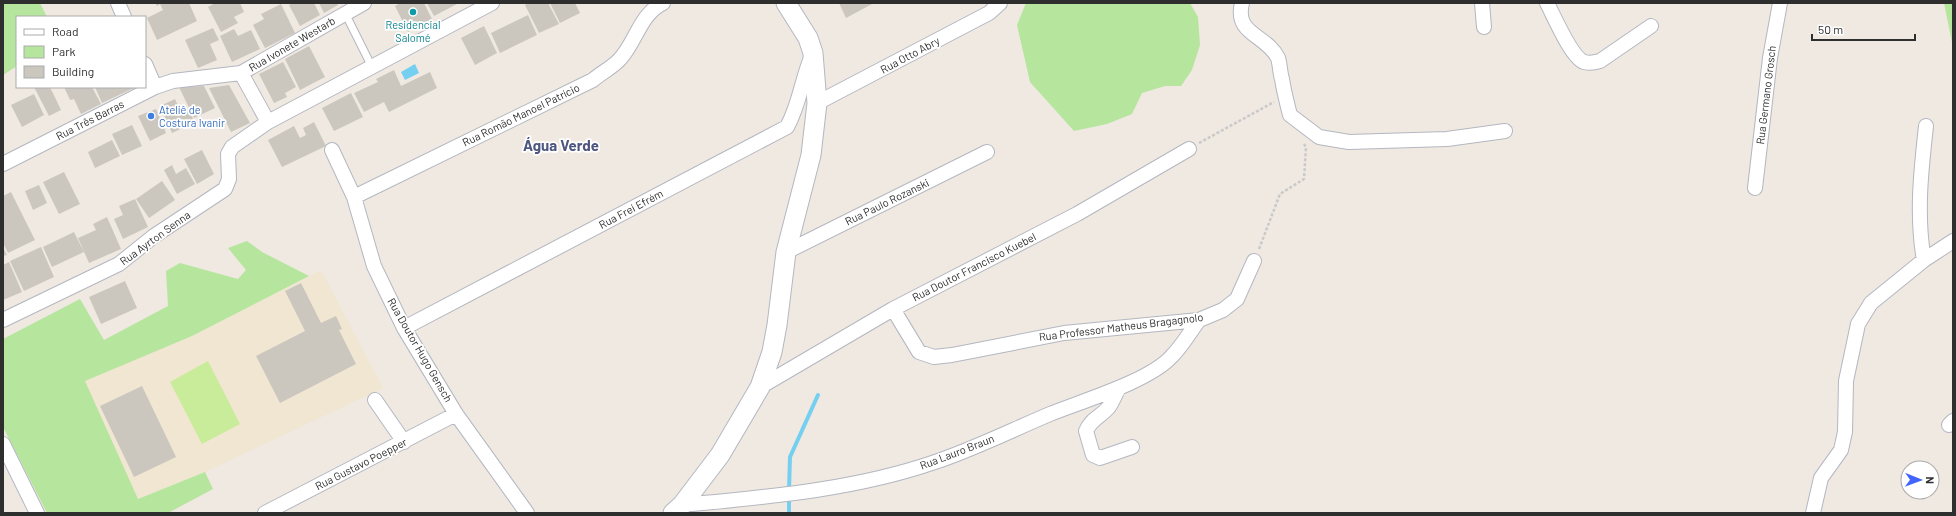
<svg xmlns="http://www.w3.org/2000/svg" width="1956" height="516" font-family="Barlow,sans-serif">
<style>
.education{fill:#f0e6d1}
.green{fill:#b6e59e}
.pitch{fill:#c9ec9a}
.water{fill:#75cff0}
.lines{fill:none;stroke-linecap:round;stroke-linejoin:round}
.stream{stroke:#75cff0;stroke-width:4}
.building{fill:#cbc7bf}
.lane-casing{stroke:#b4b7c1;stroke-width:9}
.street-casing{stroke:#b4b7c1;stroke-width:16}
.secondary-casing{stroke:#b4b7c1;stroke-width:21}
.path{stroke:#c9c9c9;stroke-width:2.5;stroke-dasharray:3 2;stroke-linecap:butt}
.lane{stroke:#fff;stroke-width:7}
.street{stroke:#fff;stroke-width:14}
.secondary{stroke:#fff;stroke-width:19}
.culture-dot{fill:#0f9aa8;stroke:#fff;stroke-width:1.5}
.shop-dot{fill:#3f7fe0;stroke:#fff;stroke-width:1.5}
.labels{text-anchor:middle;stroke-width:3.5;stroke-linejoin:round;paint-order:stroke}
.culture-label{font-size:11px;fill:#0d838f;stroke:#fff}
.street-label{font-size:11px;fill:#2e2e2e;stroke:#fff}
.shop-label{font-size:11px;fill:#366cbe;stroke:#fff;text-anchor:start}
.district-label{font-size:15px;font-weight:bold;fill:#4d5680;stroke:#fff}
</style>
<rect width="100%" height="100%" fill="#efe9e1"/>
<!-- education -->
<path class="education" d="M321 270 383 388 205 472 138 499 84 381 192 336Z"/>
<!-- green -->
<path class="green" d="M3 3H40L47 17H17V66L3 75Z
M1026 3H1190L1198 17 1200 45 1192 70 1181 86H1165L1142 93 1132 114 1107 124 1074 131 1030 82 1017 25Z
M1944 3H1953V47Z
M247 241 262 252 309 276 192 336 85 381 138 499 205 472 213 489 168 513H47L3 427V339L80 299 104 340 168 306 166 271 180 263 238 279 246 270 228 248Z"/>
<!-- pitch -->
<path class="pitch" d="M208 361 240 424 202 444 170 382Z"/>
<!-- water -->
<path class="water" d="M415 64 419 73 405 80 401 72Z"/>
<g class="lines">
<!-- stream -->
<path class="stream" d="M789 490 790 457 818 395
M789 513V497"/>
</g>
<!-- building -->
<path class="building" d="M155 3H189L197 21 157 40 147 18 163 10 160 4 157 6Z
M215 3H240L244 12 234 17 238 23 221 32 208 7Z
M292 3H314L320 15 300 26 289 5Z
M319 3H337L338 5 324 13Z
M400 3H424L432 19 408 32 395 6Z
M427 3H459L434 16Z
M528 3H548L559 24 539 33 525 5Z
M550 3H575L580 13 560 23Z
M839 3H874L846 18Z
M281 4 295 33 265 48 253 25 264 19 261 14Z
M528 15 537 35 500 53 491 33Z
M484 26 497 53 475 65 461 38Z
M213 28 219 40 210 44 217 60 198 68 185 40Z
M234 29 238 36 251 30 260 49 232 62 220 36Z
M309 46 325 77 300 90 285 59Z
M283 62 296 87 285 93 287 97 274 103 259 74Z
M394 70 401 86 430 72 437 88 389 112 384 102 364 112 354 93 378 82 376 79Z
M229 85 250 123 231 132 209 88Z
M204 86 215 108 194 118 179 87Z
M34 87H50L61 110 49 116Z
M64 87H92L101 104 81 114 74 99 70 100Z
M95 87H136L102 103Z
M351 93 363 117 334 131 322 108Z
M34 94 44 115 22 127 11 105Z
M175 99 182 114 189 111 193 119 186 122 187 126 172 133 160 106Z
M156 109 166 133 150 141 138 116Z
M314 122 326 146 282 167 268 140 294 126 300 138 306 135 303 128Z
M132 125 142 146 122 155 112 134Z
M112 140 120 156 95 168 88 152Z
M202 150 214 174 197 184 184 159Z
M172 165 176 174 186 168 195 184 177 194 164 170Z
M64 172 80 204 59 214 43 182Z
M162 181 175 200 149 218 136 199Z
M39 185 47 203 33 210 25 191Z
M11 192 35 240 8 253 3 243V196Z
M135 199 148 227 123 239 114 219 123 215 119 206Z
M107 217 121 249 89 263 78 238 96 230 93 224Z
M74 232 84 252 52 267 43 247Z
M3 247 7 255 3 256Z
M41 247 54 277 24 291 10 261Z
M9 262 22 292 3 300V265Z
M125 281 137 308 101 324 89 297Z
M301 283 321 323 336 316 342 329 339 330 356 364 280 403 256 356 305 331 285 291Z
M142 386 176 457 134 477 100 406Z"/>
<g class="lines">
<defs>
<path id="lane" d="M345 13 372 67"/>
<path id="street" d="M118 3 124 17
M1242 3C1234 35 1266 34 1278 58 1280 64 1280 73 1282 79 1284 92 1287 103 1290 115L1319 137 1349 142 1447 139 1505 131
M1482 3 1484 27
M1547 3C1554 16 1571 57 1584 62 1590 64 1595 62 1600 61L1651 26
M145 64 155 87
M241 73 268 122
M817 103 989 13 1000 3
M332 150 354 197 374 266 404 328 456 414 527 513
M3 164 155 87 173 81 241 73 364 3
M1755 188 1770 58 1780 3
M354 197 593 80C601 73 613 67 620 59 636 42 640 14 663 3
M786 252 987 152
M1924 260C1916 216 1921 171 1926 126
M893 309 919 352 934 357 952 355 1064 333 1199 320 1223 310 1237 299 1254 261
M3 320 119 264 154 236 225 189 229 179 228 154 232 147 268 122 492 3
M404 328 787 127C800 104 802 77 813 53
M760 387 893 309 1077 214 1189 149
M1119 388C1115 394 1113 402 1108 408 1099 418 1091 419 1086 431L1093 455 1100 458 1132 447
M375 400 404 442
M1949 425 1953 421
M3 444 37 513
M682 505C766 497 854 490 935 462 974 449 1012 430 1050 414 1082 401 1150 381 1172 356 1182 346 1190 332 1199 320
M265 513 456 414
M1813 513 1821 478 1841 450 1845 432 1846 381 1858 324 1871 303 1924 260 1953 241"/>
<path id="secondary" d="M673 513 682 505 720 455 760 387 772 352 777 325 786 252 811 155 817 103 813 53 808 38 786 3"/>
</defs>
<!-- lane casing -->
<use href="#lane" class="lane-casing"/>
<!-- street casing -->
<use href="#street" class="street-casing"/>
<!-- secondary casing -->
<use href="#secondary" class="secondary-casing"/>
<!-- path -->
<path class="path" d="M1199 143 1274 102
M1259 249 1280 194 1304 179 1306 147 1304 144"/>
<!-- lane -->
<use href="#lane" class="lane"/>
<!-- street -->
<use href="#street" class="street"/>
<!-- secondary -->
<use href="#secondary" class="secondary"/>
</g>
<!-- markers -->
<circle class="culture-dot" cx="413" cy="12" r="4"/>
<circle class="shop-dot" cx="151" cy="116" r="4"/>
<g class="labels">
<!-- culture labels -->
<g class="culture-label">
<text x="413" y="29">Residencial<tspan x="413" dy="13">Salomé</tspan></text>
</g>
<!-- street labels -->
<g class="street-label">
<text transform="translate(292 44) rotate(-30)" y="4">Rua Ivonete Westarb</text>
<text transform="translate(910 55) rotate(-28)" y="4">Rua Otto Abry</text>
<text transform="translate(1766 95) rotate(-83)" y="4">Rua Germano Grosch</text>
<text transform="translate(521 115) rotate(-26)" y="4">Rua Romão Manoel Patrício</text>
<text transform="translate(90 120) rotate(-27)" y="4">Rua Três Barras</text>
<text transform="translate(887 202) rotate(-26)" y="4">Rua Paulo Rozanski</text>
<text transform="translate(631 209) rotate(-28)" y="4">Rua Frei Efrém</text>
<text transform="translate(155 238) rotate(-36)" y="4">Rua Ayrton Senna</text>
<text transform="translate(974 267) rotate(-27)" y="4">Rua Doutor Francisco Kuebel</text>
<text transform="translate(1121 327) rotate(-7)" y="4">Rua Professor Matheus Bragagnolo</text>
<text transform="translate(420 350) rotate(60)" y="4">Rua Doutor Hugo Gensch</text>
<text transform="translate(957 452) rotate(-21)" y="4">Rua Lauro Braun</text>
<text transform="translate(361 464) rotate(-27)" y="4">Rua Gustavo Poepper</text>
</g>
<!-- shop labels -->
<g class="shop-label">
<text x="159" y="114">Ateliê de<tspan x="159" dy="13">Costura Ivanir</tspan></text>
</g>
<!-- district labels -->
<g class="district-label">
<text x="561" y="151">Água Verde</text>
</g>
</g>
<!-- border -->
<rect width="1956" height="516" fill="none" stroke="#2e2e2e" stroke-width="8"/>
<!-- legend -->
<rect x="16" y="16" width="130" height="72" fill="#ffffff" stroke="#ababab"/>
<rect x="24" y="29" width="20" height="6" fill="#ffffff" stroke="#ababab"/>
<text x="52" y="36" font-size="12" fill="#2e2e2e">Road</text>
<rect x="24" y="46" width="20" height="12" fill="#b6e59e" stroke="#ababab"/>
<text x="52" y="56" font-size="12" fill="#2e2e2e">Park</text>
<rect x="24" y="66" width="20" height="12" fill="#cbc7bf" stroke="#ababab"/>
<text x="52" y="76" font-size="12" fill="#2e2e2e">Building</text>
<!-- north arrow -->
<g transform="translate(1920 480) rotate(91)"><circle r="19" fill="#ffffff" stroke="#ababab"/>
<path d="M0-3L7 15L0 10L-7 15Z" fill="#4264fb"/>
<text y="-6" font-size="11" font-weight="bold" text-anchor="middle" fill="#2e2e2e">N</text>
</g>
<!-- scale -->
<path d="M1812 34v6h103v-6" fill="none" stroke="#2e2e2e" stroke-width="2"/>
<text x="1818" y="34" font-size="12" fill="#2e2e2e" stroke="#ffffff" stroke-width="3" paint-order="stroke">50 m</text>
</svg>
